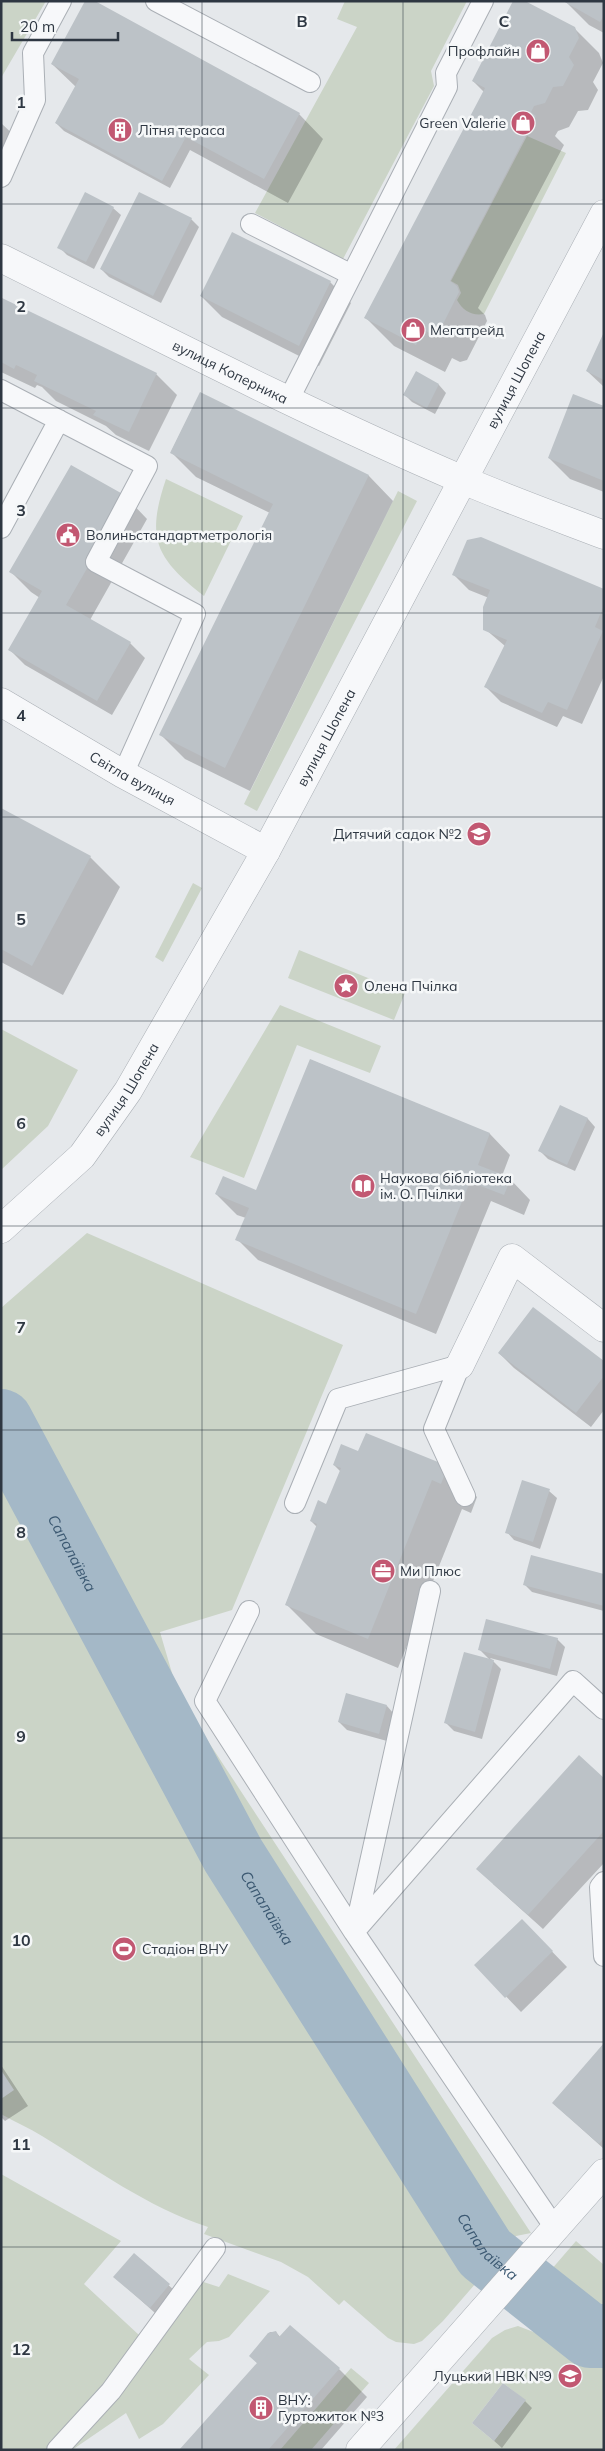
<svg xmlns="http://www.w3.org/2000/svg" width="605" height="2451" font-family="Mulish,sans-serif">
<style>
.green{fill:#cbd4c7;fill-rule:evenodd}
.shadow{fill:#0003}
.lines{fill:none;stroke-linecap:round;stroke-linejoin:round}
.river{stroke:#a4b8c7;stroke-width:64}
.building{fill:#bcc2c7}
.service-casing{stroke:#aaafb5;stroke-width:22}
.minor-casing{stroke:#aaafb5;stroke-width:29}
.tertiary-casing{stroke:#aaafb5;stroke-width:29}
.service{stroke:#f7f8fa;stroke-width:20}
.minor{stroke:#f7f8fa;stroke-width:28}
.tertiary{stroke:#f7f8fa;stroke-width:28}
.grid{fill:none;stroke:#2e3742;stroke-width:1;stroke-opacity:0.55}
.labels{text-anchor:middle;stroke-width:5;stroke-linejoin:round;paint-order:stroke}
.poi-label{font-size:14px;fill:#2e3742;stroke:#f5f7f8;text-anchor:start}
.street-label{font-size:14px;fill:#2e3742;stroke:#f5f7f8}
.water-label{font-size:15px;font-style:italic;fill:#3c5972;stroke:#f5f7f8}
.grid-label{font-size:16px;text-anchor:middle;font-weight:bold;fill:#2e3742;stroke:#f5f7f8;stroke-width:5;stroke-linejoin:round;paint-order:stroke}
</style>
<rect width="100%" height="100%" fill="#e5e8eb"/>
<!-- green -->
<path class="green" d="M1 1H46L1 78Z
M345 1H467L431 71 434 86 343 259 255 213 357 27 337 19Z
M527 136 566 153 484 314C472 316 463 311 457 300L461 293 458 285 451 281Z
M166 479 243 516 204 596C155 558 146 538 166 479Z
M398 491 417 501 257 811 244 804Z
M193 883 202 888 163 962 155 957Z
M299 950 405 993 394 1020 288 978Z
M280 1005 381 1046 370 1073 297 1045 244 1178 190 1157Z
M1 1029 78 1070 48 1126 1 1170Z
M87 1233 343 1345 232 1610 160 1632 179 1697 531 2233 516 2236 481 2277 462 2272 476 2283 443 2321 422 2341 414 2344 396 2342 388 2338 344 2300 339 2305 308 2277 281 2262 204 2234 208 2227C147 2207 96 2169 42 2136 29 2128 15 2122 1 2114V1308Z
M1 2174 121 2241 84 2284 139 2335 191 2278 219 2287 228 2274 270 2291 229 2337 219 2341 207 2342 189 2359 209 2375 163 2424 139 2439 126 2413 72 2450H1Z
M576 2241 604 2265V2345L527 2315 518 2308Z
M518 2326 604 2359V2450H394L492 2338 505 2330ZM503 2383 525 2400 494 2441 472 2423Z
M351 2368 369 2383 311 2450H280Z"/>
<!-- shadow -->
<path class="shadow" d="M565 1H604V33L589 25Z
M574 28 599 53 603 63 593 82 598 90 588 110 578 111 569 127 558 131 555 136 564 145 478 308 485 315 487 321 467 360 460 362 452 358 445 372 394 346 366 318 484 92 473 81Z
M52 64 299 114 323 139 288 203 190 150 170 188 64 131 56 123 76 87Z
M1 123 18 139 1 171Z
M113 208 121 215 94 269 67 255 59 247Z
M191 219 199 227 161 303 109 277 101 269Z
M330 282 351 303 319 366 222 317 201 296Z
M3 300 156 374 177 395 149 451 116 435 106 426 56 401 42 387 37 385 35 388 1 372Z
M604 335V387L587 371Z
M416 373 439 385 446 393 435 414 412 402 404 394Z
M200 394 369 476 393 501 250 791 185 759 161 735 270 513 196 477 171 452Z
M604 407V492L570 479 549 458Z
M127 498 147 519 90 620 130 643 145 658 112 715 25 665 10 650 40 598 31 592 11 572Z
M454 575 604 591V676L582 724 563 716 557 727 501 702 486 687 505 646 485 629 489 598 469 590Z
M1 809 90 857 120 887 63 995 1 962Z
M311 1060 490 1134 510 1155 502 1176 510 1179 530 1200 524 1215 491 1201 436 1334 258 1260 237 1239 246 1218 237 1215 216 1194 257 1192Z
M560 1107 588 1119 595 1127 575 1171 548 1159 540 1151Z
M499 1353 604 1363V1410L591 1427 514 1368Z
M334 1465 448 1467 477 1497 471 1513 462 1509 398 1668 316 1634 286 1604 317 1527 311 1521 327 1505 341 1472Z
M549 1491 557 1498 540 1549 514 1540 507 1532Z
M604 1575V1611L532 1592 524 1584Z
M557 1639 565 1647 557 1676 490 1658 501 1669 482 1739 454 1731 446 1723 491 1661 480 1650Z
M387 1706 394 1714 387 1741 347 1730 339 1722Z
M604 1779V1863L543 1929 493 1884Z
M537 1936 567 1967 521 2012 476 1965Z
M604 2045V2149L553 2103Z
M1 2065 28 2106 5 2121 1 2117Z
M134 2254 185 2300 165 2322 115 2277Z
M270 2332H276L281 2338 339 2369 367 2397 321 2450H182L258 2364 251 2356Z
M525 2401 532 2408 502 2448 474 2423Z"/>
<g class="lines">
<!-- river -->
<path class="river" id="s1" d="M1 1421 233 1855 485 2253 590 2336H604"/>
</g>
<!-- building -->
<path class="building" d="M85 1H95L300 113 264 179 186 137 162 181 55 123 79 79 51 64Z
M513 1H525L575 27 579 38 569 57 574 65 563 86 553 87 545 103 534 106 531 112 536 116 450 281 457 286 459 292 439 332 431 334 424 330 416 345 364 318 485 88 472 81Z
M563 1H604V15L600 22Z
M85 192 114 207 86 262 57 248Z
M139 192 192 218 153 296 100 269Z
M232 232 331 281 299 346 200 296Z
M2 298 157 373 129 432 93 415 96 411 34 381 37 375 16 365 14 369 1 362Z
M604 332V380L586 371Z
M416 371 439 384 427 408 403 395Z
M200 392 369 475 225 768 159 735 273 504 170 453Z
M573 394 604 406V481L548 458Z
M71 465 128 497 66 605 131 642 97 701 8 650 42 591 9 572Z
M481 537 604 589V605L595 627 603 631 567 710 548 702 542 713 484 687 507 640 483 630V607L490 590 452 575 467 540Z
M1 808 91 856 32 966 1 949Z
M310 1059 490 1133 478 1165 511 1178 504 1195 470 1182 416 1314 235 1240 249 1208 215 1194 223 1176 256 1190Z
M560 1105 588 1118 567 1165 538 1151Z
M533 1307 604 1361V1376L576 1413 498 1353Z
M366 1433 448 1466 441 1484 432 1480 368 1639 285 1605 317 1524 310 1521 318 1500 326 1504 341 1468 333 1465 341 1444 358 1451Z
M522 1480 550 1489 533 1542 505 1533Z
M531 1555 604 1574V1606L523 1585Z
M486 1619 558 1638 550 1669 478 1650Z
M464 1652 494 1660 475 1732 444 1723Z
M346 1693 387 1705 379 1734 338 1722Z
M579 1755 604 1778V1831L528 1915 476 1869Z
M522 1919 553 1951 505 1998 474 1965Z
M604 2043V2138L599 2144 552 2103Z
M1 2070 14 2090 1 2099Z
M134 2253 170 2284 150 2308 113 2277Z
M290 2325 340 2368 268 2450H179L257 2363 249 2356 268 2333 276 2331 279 2337Z
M503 2383 526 2400 494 2441 472 2423Z"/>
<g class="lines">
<defs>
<path id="service" d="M156 1 310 82
M1 177 35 100 33 53 61 1
M251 224 352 275
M1 390 147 466 96 562 195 614 123 774
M289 399 447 87 446 73 483 1
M1 528 59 420
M460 1365 434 1429 465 1496
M295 1503 338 1399 460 1365
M249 1611 205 1701 354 1932
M604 1882 600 1887 604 1956
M355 1930 430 1591
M555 2228 354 1932 573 1681 604 1709
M57 2450 111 2391 215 2248"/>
<g id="minor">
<path id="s2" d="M1 702 123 774 266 851"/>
<path d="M460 1365 512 1258 604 1328"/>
<path d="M360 2450 604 2173"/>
</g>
<g id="tertiary">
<path id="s3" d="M1 258C154 334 306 413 463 480 510 500 557 517 604 535"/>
<path id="s4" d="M1 1229 82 1156 128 1091 266 851 604 214"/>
</g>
</defs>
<!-- service casing -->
<use href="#service" class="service-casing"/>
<!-- minor casing -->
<use href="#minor" class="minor-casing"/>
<!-- tertiary casing -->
<use href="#tertiary" class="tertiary-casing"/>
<!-- service -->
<use href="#service" class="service"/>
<!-- minor -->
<use href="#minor" class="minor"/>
<!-- tertiary -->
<use href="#tertiary" class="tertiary"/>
</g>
<!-- grid -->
<path class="grid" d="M202 1V2450M403 1V2450M1 204H604M1 408H604M1 613H604M1 817H604M1 1021H604M1 1226H604M1 1430H604M1 1634H604M1 1838H604M1 2042H604M1 2247H604"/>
<!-- icons -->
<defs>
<symbol id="shop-disc" viewBox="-11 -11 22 22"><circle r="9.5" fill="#c25872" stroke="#f5f7f8"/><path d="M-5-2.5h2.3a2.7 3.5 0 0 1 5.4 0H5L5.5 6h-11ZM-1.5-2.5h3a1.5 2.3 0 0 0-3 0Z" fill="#fff"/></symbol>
<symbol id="building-disc" viewBox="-11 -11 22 22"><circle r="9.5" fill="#c25872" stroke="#f5f7f8"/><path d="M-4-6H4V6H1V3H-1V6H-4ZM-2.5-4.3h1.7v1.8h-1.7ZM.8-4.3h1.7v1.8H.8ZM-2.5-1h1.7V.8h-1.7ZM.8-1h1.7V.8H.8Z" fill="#fff"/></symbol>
<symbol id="civic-disc" viewBox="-11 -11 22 22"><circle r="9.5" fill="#c25872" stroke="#f5f7f8"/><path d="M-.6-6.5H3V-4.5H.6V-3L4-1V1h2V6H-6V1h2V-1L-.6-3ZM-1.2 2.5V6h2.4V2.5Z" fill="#fff"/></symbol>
<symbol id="school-disc" viewBox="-11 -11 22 22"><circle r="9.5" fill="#c25872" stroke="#f5f7f8"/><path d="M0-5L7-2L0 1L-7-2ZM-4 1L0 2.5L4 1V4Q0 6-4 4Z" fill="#fff"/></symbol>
<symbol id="sight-disc" viewBox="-11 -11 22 22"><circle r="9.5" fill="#c25872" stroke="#f5f7f8"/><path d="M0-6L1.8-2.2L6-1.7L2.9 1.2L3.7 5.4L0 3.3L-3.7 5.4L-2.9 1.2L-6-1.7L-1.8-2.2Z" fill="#fff"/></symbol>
<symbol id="library-disc" viewBox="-11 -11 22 22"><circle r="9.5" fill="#c25872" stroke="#f5f7f8"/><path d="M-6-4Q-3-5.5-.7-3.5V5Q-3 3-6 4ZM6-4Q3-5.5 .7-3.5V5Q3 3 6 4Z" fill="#fff"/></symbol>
<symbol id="office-disc" viewBox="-11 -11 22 22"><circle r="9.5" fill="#c25872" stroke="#f5f7f8"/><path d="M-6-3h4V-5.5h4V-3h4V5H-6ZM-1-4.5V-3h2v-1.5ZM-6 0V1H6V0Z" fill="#fff"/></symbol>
<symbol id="stadium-disc" viewBox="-11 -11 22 22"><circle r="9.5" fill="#c25872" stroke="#f5f7f8"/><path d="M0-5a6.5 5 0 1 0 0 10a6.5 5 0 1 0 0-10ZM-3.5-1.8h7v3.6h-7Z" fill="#fff"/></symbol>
</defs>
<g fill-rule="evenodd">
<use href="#shop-disc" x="524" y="37" width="28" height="28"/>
<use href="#shop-disc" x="509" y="109" width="28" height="28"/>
<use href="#building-disc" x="106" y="116" width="28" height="28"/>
<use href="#shop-disc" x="399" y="316" width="28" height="28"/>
<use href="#civic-disc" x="54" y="521" width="28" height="28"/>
<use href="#school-disc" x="465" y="820" width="28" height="28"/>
<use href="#sight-disc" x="332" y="972" width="28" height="28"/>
<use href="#library-disc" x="349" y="1172" width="28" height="28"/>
<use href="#office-disc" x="369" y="1557" width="28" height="28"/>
<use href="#stadium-disc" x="110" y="1935" width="28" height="28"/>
<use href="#school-disc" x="556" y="2362" width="28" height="28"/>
<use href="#building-disc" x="247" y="2394" width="28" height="28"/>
</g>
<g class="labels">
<!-- poi labels -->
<g class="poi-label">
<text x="520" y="56" text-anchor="end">Профлайн</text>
<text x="506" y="128" text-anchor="end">Green Valerie</text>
<text x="138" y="135">Літня тераса</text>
<text x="430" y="335">Мегатрейд</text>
<text x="86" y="540">Волиньстандартметрологія</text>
<text x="462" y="839" text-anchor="end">Дитячий садок №2</text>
<text x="364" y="991">Олена Пчілка</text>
<text x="380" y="1183">Наукова бібліотека<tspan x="380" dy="16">ім. О. Пчілки</tspan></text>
<text x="400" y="1576">Ми Плюс</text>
<text x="142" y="1954">Стадіон ВНУ</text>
<text x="552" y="2381" text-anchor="end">Луцький НВК №9</text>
<text x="278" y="2405">ВНУ:<tspan x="278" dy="16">Гуртожиток №3</tspan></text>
</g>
<!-- street labels -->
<g class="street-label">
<text dy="5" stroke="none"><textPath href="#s3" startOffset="256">вулиця Коперника</textPath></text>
<text dy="5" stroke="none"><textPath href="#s4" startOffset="999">вулиця Шопена</textPath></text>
<text dy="5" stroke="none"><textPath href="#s4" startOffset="594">вулиця Шопена</textPath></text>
<text dy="5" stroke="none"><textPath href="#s2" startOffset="152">Світла вулиця</textPath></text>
<text dy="5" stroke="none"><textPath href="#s4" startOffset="189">вулиця Шопена</textPath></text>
</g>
<!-- water labels -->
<g class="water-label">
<text dy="5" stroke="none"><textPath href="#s1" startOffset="150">Сапалаївка</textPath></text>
<text dy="5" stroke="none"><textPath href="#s1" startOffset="555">Сапалаївка</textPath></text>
<text dy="5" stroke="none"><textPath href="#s1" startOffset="960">Сапалаївка</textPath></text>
</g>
</g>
<g class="grid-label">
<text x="302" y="27">B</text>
<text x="504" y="27">C</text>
<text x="21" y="108">1</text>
<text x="21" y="312">2</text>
<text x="21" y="516">3</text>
<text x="21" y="721">4</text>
<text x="21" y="925">5</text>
<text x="21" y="1129">6</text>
<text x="21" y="1333">7</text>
<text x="21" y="1538">8</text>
<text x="21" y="1742">9</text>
<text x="21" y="1946">10</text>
<text x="21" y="2150">11</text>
<text x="21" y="2355">12</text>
</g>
<!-- border -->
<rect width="605" height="2451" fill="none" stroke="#2e3742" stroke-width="5"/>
<!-- scale -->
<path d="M12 32v8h106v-8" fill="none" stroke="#2e3742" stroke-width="2.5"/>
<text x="20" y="32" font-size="15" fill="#2e3742" stroke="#f5f7f8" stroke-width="4" paint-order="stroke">20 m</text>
</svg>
